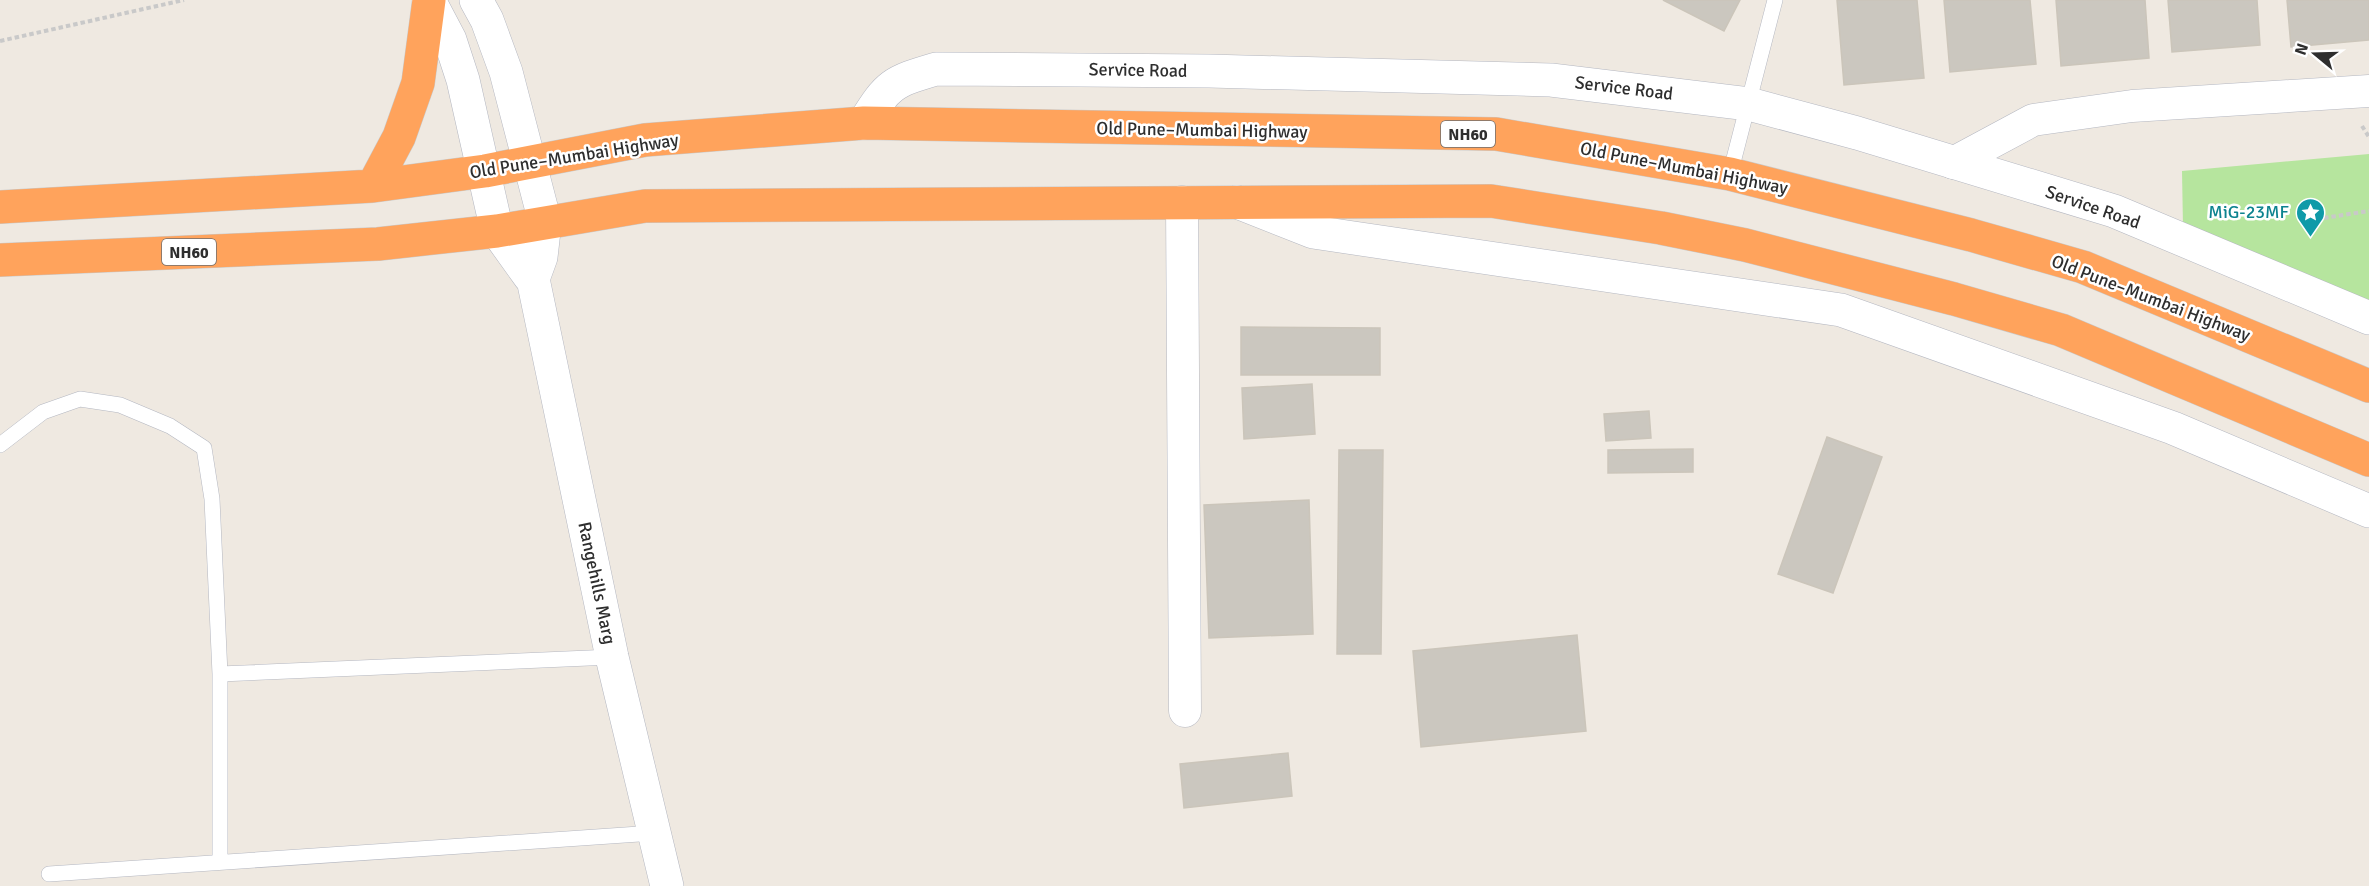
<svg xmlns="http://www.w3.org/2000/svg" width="2369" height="886" font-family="Signika,sans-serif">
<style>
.green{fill:#b6e59e}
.building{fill:#cbc7bf;stroke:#cbc5ba;stroke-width:1.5}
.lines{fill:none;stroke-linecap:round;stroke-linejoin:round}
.lane-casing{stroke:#b4b7c1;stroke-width:16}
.street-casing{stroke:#b4b7c1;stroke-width:33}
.secondary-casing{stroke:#b4b7c1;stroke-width:34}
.highway-casing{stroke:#c9c9c9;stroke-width:34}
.path{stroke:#c9c9c9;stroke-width:4;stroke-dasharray:4.5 3;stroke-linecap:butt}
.lane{stroke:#fff;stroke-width:15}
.street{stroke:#fff;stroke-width:32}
.secondary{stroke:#fff;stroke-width:33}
.highway{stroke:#ffa35c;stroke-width:33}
.labels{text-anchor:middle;stroke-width:5;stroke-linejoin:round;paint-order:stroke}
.shield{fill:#fff;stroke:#6d6d6d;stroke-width:1.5}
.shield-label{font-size:16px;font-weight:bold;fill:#2e2e2e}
.street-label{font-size:18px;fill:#2e2e2e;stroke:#fff}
.culture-label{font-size:18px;fill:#0d838f;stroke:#fff;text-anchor:end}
</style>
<rect width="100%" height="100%" fill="#efe9e1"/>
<!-- green -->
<path class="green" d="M2369 154V300L2183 227 2182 171Z"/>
<!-- building -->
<path class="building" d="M1663 0H1740L1724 31Z
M1837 0H1917L1924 78 1844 85Z
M1944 0H2030L2036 64 1950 72Z
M2056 0H2145L2149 58 2061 66Z
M2168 0H2257L2260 45 2172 52Z
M2287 0H2369V40L2291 47Z
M1241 327 1380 328V375H1241Z
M1312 384 1315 434 1244 439 1242 388Z
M1649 411 1651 438 1606 441 1604 414Z
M1827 437 1882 457 1833 593 1778 574Z
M1693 449V472L1608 473V450Z
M1339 450H1383L1381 654H1337Z
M1309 500 1313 634 1209 638 1204 505Z
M1577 635 1586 731 1421 747 1413 651Z
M1288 753 1292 796 1184 808 1180 764Z"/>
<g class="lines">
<defs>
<path id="lane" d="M1730 174 1775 0
M0 445 43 412 80 399 120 405 170 426 204 448 212 499 220 674 612 657
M220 674V862
M49 874 654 833"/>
<path id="street" d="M1953 163 2033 120 2132 106 2369 91
M1182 202 1185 711"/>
<path id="secondary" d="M429 0 450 40 463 80 497 231 530 277 533 279 541 257 545 222 506 72 487 20 476 0
M864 123C888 84 892 82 936 69L1209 71 1551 80 1749 104 1857 133 2114 211 2369 318
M1237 202 1313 232 1841 310 2173 428 2369 511
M533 279 612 657 667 886"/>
<path id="highway" d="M373 186 399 137 418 83 429 0
M0 207 373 186 485 171 645 140 864 123 1496 134 1730 174 1971 235 2083 267 2369 386
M0 260 378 244 497 231 645 206 1491 201 1661 228 1745 245 1954 299 2061 330 2369 460"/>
</defs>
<!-- lane casing -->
<use href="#lane" class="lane-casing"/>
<!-- street casing -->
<use href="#street" class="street-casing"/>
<!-- secondary casing -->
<use href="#secondary" class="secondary-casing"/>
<!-- highway casing -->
<use href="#highway" class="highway-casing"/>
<!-- path -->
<path class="path" d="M0 41 184 0
M2362 126 2369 137
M2324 218 2369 211"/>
<!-- lane -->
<use href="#lane" class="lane"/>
<!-- street -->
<use href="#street" class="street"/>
<!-- secondary -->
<use href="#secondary" class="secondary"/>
<!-- highway -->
<use href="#highway" class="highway"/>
</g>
<!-- icons -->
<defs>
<symbol id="sight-pin" viewBox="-11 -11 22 30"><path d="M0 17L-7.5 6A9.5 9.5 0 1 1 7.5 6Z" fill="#0f9aa8" stroke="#fff"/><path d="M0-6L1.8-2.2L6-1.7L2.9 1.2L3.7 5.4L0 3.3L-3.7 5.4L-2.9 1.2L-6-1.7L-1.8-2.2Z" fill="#fff"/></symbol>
</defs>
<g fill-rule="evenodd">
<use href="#sight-pin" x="2294" y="196" width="33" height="45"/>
</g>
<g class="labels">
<!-- shield labels -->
<g class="shield">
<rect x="1441" y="121" width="54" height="26" rx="4.5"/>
<rect x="162" y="239" width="54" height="26" rx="4.5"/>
</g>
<g class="shield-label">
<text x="1468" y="140">NH60</text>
<text x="189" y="258">NH60</text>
</g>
<!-- street labels -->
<g class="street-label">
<text transform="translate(1138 70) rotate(1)" y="6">Service Road</text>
<text transform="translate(1624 88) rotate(7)" y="6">Service Road</text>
<text transform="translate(1202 130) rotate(1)" y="6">Old Pune–Mumbai Highway</text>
<text transform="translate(574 156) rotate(-9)" y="6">Old Pune–Mumbai Highway</text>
<text transform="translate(1684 168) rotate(11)" y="6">Old Pune–Mumbai Highway</text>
<text transform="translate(2093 207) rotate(19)" y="6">Service Road</text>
<text transform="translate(2151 298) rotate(21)" y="6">Old Pune–Mumbai Highway</text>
<text transform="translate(597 583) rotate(78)" y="6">Rangehills Marg</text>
</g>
<!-- culture labels -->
<g class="culture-label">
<text x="2289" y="218">MiG-23MF</text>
</g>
</g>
<!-- north arrow -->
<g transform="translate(2315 54) rotate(289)" stroke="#ffffff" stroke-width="4.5" paint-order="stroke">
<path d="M0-4.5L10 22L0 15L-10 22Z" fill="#2e2e2e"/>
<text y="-9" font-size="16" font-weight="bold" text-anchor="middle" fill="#2e2e2e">N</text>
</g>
</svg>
